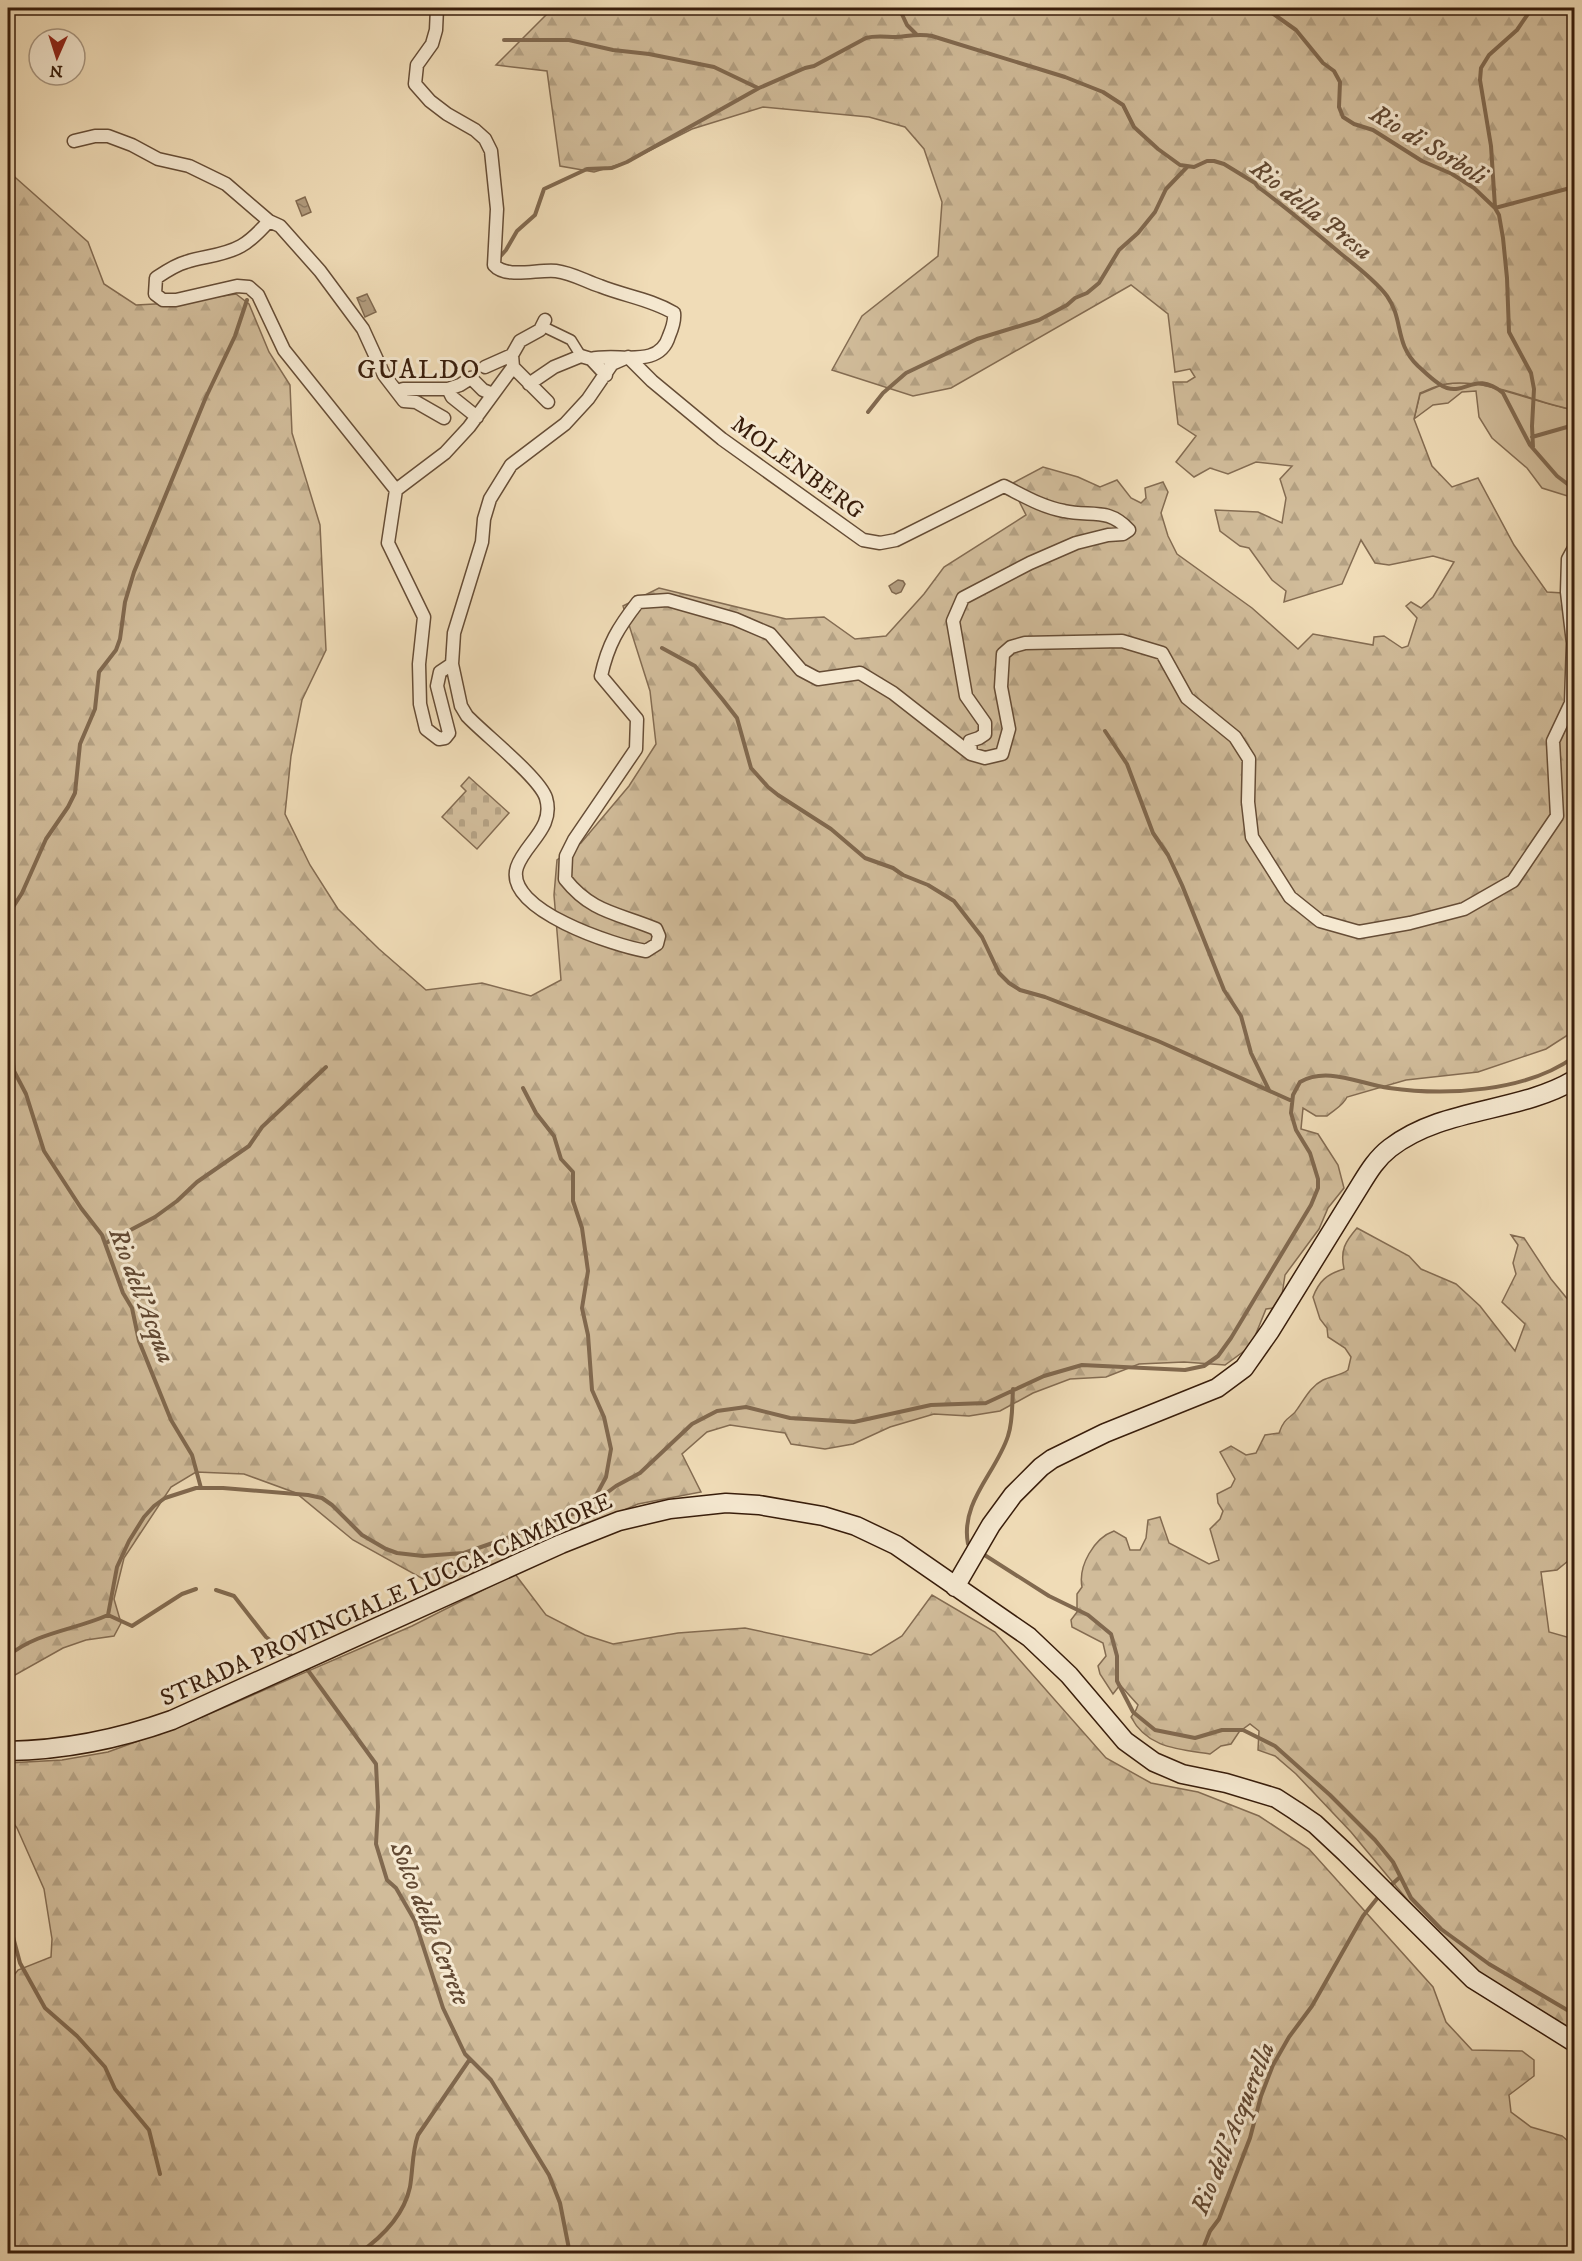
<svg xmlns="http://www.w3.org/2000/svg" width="1582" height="2261" font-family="'IM FELL DW Pica',serif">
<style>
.green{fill:#d1bc9a;stroke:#846c52;stroke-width:1.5}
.forest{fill:url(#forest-firs);stroke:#846c52;stroke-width:1.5}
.cemetery{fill:url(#cemetery-stones);stroke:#846c52;stroke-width:1.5}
.water{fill:url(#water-ripples);stroke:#81694f;stroke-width:1.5}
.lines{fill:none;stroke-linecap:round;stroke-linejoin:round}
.stream{stroke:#81694f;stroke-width:4}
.pedestrian-casing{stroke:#664d36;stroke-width:12}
.minor-casing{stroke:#664d36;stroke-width:15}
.secondary-casing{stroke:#381d0b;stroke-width:21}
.pedestrian{stroke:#f5e8d0;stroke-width:9}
.minor{stroke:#f5e8d0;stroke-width:12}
.secondary{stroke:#f5e8d0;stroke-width:18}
.labels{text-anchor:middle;stroke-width:6;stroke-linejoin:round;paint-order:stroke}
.street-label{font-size:24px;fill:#381d0b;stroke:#f5e8d0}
.water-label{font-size:26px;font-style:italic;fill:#624933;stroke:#f5e8d0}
.quarter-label{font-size:27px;letter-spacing:1.5px;fill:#381d0b;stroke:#f5e8d0}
</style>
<defs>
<pattern id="forest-firs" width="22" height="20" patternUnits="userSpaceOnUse" patternTransform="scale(1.5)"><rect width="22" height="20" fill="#d1bc9a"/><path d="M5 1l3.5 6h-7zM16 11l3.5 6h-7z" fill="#b4a183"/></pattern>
<pattern id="cemetery-stones" width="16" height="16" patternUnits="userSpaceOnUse" patternTransform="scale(1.5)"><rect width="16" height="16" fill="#d1bc9a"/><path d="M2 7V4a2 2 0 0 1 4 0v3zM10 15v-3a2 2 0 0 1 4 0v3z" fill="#b4a183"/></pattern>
<pattern id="water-ripples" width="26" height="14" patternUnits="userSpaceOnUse" patternTransform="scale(1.5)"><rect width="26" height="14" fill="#b19b7d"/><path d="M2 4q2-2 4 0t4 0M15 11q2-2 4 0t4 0" fill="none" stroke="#917e65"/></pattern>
</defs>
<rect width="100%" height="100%" fill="#f0dcb7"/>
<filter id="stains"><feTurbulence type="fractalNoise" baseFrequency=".00333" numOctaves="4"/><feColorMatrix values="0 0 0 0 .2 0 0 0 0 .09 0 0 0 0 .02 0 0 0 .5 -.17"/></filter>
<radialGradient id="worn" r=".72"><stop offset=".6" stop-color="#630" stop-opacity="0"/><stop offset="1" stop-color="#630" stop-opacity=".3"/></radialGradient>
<!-- green -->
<path class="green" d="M1467 382C1504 388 1538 403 1574 410V454L1572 456C1571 470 1574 483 1574 498L1542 488 1527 468 1492 438 1479 417 1476 391 1462 392 1448 403 1433 405 1414 419 1420 394 1444 384Z"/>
<!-- forest -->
<path class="forest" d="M553 8H1574V410C1533 402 1488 378 1446 384 1437 385 1428 390 1420 393L1414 419 1432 466 1452 487 1478 478 1514 545 1547 592 1563 593 1570 643 1567 702 1549 741 1553 815 1511 878 1463 906 1359 929 1322 918 1292 894 1256 836 1252 801 1253 758 1190 696 1165 650 1090 637 1000 652 1005 729 999 751 985 755 974 751 973 743 988 736 969 695 956 621 966 601 1077 546 1108 538 1127 521 1107 509 1066 507 1037 498 1011 484 1043 467 1078 477 1100 487 1117 480 1131 498 1141 503 1146 498 1145 488 1163 482 1168 492 1161 513 1168 536 1177 554 1252 608 1298 649 1313 634 1373 645 1374 637 1384 636 1402 648 1408 646 1417 618 1406 606 1411 602 1421 608 1433 597 1454 562 1433 556 1389 565 1375 563 1361 540 1342 584 1284 602 1286 591 1272 580 1249 548 1240 546 1220 531 1215 510 1258 512 1282 523 1286 498 1280 479 1292 466 1256 462 1228 474 1210 468 1194 477 1176 462 1196 436 1178 424 1173 382H1187L1195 377 1190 369 1175 372 1168 314 1131 285 951 388 913 396 832 370 862 316 938 256 942 202 924 149 905 127 869 117 763 107 692 129 627 162 594 172 560 166 547 71 496 65Z
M8 171 88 242 104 284 136 305 174 303 236 294 249 304 269 352 290 385 292 433 320 525 326 650 302 700 291 756 285 814 310 865 338 909 379 949 426 990 482 983 531 996 561 980 554 895 557 860 581 843 629 786 656 744 650 691 623 606 659 588 786 619 824 617 855 639 886 636 924 594 944 567 1026 515 1019 501 1064 517 1104 519 1119 525V530L961 596 950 621 964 697 983 724 969 756 1006 758 1008 656 1013 652 1026 648 1121 646 1159 657 1231 740 1244 760 1247 839 1317 925 1411 928 1517 884 1562 818 1558 742 1574 706V1031L1546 1049 1478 1072 1406 1080 1347 1097C1343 1106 1335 1109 1327 1116H1316L1303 1108 1301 1129 1318 1134 1338 1165 1344 1188 1328 1208 1319 1229 1285 1275 1282 1295 1273 1308 1266 1309 1251 1346 1225 1365 1184 1362 1139 1364 1106 1377 1070 1379 1033 1393 1000 1411 969 1416 934 1414 890 1427 853 1444 825 1449 791 1444 785 1433 730 1425 707 1432 682 1454 701 1492 638 1504 441 1589 353 1540 296 1493 244 1474 196 1472 171 1487 124 1558 114 1599 121 1623 114 1636 86 1640 63 1648 8 1679Z
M1357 1228 1409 1256 1421 1269 1456 1284 1480 1306 1515 1351 1525 1324 1502 1302 1516 1274 1513 1263 1518 1245 1511 1235 1524 1238 1551 1279 1574 1307V1556L1557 1570 1541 1572 1549 1632 1574 1639V2031L1483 1978 1430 1927 1351 1832 1296 1774 1275 1756 1258 1750 1259 1731 1250 1724 1239 1732 1231 1744 1221 1746 1210 1754C1178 1749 1147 1748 1131 1717L1136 1710 1138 1705 1120 1685 1113 1694 1100 1674 1098 1666 1106 1656 1103 1643 1072 1627 1071 1620 1077 1612V1594L1082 1587C1078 1566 1094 1538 1114 1531L1126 1538 1130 1550H1140L1146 1538 1148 1520 1160 1517 1169 1543 1209 1564 1219 1560 1210 1529 1220 1519 1223 1511 1218 1503 1217 1494 1231 1487 1235 1479 1220 1452 1231 1446 1246 1455 1256 1453 1265 1435 1279 1433C1285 1415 1292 1419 1298 1408 1305 1398 1311 1386 1323 1380 1331 1376 1340 1376 1348 1370L1351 1357 1345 1348 1328 1337 1327 1328 1320 1319 1313 1297C1319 1281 1327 1274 1344 1269 1340 1250 1345 1242 1357 1228Z
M515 1574 546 1615 585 1635 613 1644 678 1633 745 1628 871 1655 902 1636 932 1595 995 1632 1106 1758 1151 1783 1198 1792 1259 1816 1309 1849 1433 1987 1446 2022 1472 2050 1522 2051 1534 2060V2076L1509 2095 1511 2112 1531 2127 1562 2136 1574 2146V2253L409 2254 407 2247 401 2254 8 2253 12 2172 8 2161V1983L18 1970 51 1957 52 1939 44 1889 17 1828 8 1815V1763L62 1760 108 1752 193 1721 412 1626Z"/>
<!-- cemetery -->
<path class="cemetery" d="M469 777 509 813 477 849 442 817 466 791 461 786Z"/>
<!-- water -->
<path class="water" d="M305 197 311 212 302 216 296 201Z
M367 294 376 312 365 317 357 298Z
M898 580 903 581 905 584 901 592 896 594 892 592 889 586Z"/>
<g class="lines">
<!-- stream -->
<path class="stream" d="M899 8 907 25 916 34
M1265 8 1296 30 1323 63 1334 71 1340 82 1339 107 1343 117 1354 124 1373 130 1422 161 1452 174 1474 188 1495 208 1499 215 1503 238 1507 278 1509 332 1531 373 1534 389 1532 426 1533 447
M504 40H569L613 50 649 54 714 67 758 88
M1495 207 1491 146 1480 80 1481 68 1489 55 1517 30 1532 8
M1495 208 1574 187
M497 260 506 250 517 231 535 215 544 189 587 169 612 168 627 162 759 88 805 68 814 66 866 38C876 35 886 37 896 37 909 36 919 33 932 36L1065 77 1103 92 1123 105 1134 127 1158 149 1180 165 1194 167 1207 161H1214L1224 164 1255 183 1258 187C1287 208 1313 230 1340 253 1356 266 1375 280 1387 296 1404 320 1394 343 1418 366 1426 373 1437 385 1447 388 1467 394 1476 371 1503 393L1530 445 1557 476 1574 489
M868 412 883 393 906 373 977 339 1039 320 1067 305 1075 298 1087 293 1099 283 1119 250 1138 233 1155 212 1166 189 1187 167
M1532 437 1574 425
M662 648 695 666 723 700 737 718 751 768 768 787 778 795 831 829 865 858 893 868 903 875 928 885 954 901 982 937 999 973 1009 983 1020 990 1045 997 1158 1041 1292 1101
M1105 731 1127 764 1153 833 1168 855 1182 885 1224 990 1241 1016 1251 1053 1269 1090
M8 915 22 893 46 839 68 807 75 793 80 744 95 709 99 672 116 650 120 639 125 602 134 572 206 397 235 336 247 300
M8 1021 14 1071 26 1094 44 1151 81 1208 102 1235 123 1293 132 1308 139 1341 171 1420 192 1455 201 1488
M523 1088 536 1113 554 1136 561 1159 573 1172V1201L582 1228 588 1271 582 1308 588 1335 592 1390 604 1417 611 1449 606 1477 592 1503
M106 1243 155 1217 177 1201 197 1182 249 1146 262 1127 326 1067
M968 1544C960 1502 996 1473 1008 1436 1013 1422 1012 1404 1013 1389
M983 1554 1049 1596 1088 1615 1111 1634 1117 1656V1681L1133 1712 1155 1730 1195 1738 1222 1730H1243L1275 1746 1330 1795 1375 1840 1393 1862 1411 1898 1441 1929 1489 1964 1574 2014
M216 1590 234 1596 266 1637 291 1655
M108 1615 117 1567 129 1541 144 1517 154 1506 165 1498 196 1488H223L308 1495 322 1498 332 1505 362 1535 386 1549 397 1553 423 1556 464 1553 507 1538 536 1526 582 1511 616 1486 640 1473 692 1424 717 1411 746 1407 790 1418 854 1422 931 1405 986 1403 1044 1376 1082 1365 1185 1370 1204 1366 1218 1356 1231 1338 1311 1205 1318 1188V1179L1310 1153 1296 1130 1291 1113 1293 1095 1300 1082C1327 1066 1360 1084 1389 1088 1446 1096 1526 1092 1574 1057
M108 1615 132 1626 182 1594 196 1589
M8 1656C37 1632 75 1630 108 1615
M307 1669 376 1764 378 1807 376 1844 387 1880 396 1888 415 1921 443 2008 465 2054 491 2080 549 2175 560 2203 570 2254
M1389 1887 1400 1877
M8 1918 20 1963 45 2008 77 2036 105 2067 115 2089 149 2130 160 2174
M358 2254C381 2238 404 2215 410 2187 413 2169 412 2152 418 2135L470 2059
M1201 2254 1210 2231 1219 2219 1250 2138 1261 2096 1273 2065 1289 2037 1312 2006 1363 1916 1379 1896"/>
<defs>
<path id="pedestrian" d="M542 326 571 340 581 356"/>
<path id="minor" d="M437 8 436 30 432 44 417 65 415 84 430 101 447 114 475 130 485 139 491 151 497 209 494 265C506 279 538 269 556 271 572 273 585 281 600 286 625 296 650 299 674 313 675 321 672 329 669 336 659 370 617 352 591 359
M74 141 95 136H108L132 145 158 159 189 166 226 184 269 221 280 226 320 271 363 329 384 375 404 401 416 402 444 418
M269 221C261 230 252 240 241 246 223 256 204 256 186 262 175 265 165 272 156 278L155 294 163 300H176L237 286 249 287 258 295 284 350 396 490 388 543 424 617 419 664 420 704 426 729 439 739 445 738 449 733 437 686 440 672 452 664
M485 367 512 355 520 341 540 330 545 320
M513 367 548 402
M529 384 554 367 581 356 591 359 606 375
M448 389 452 397 477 417
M398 391 403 389H448L460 385 471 378 483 390 493 394
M396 490 445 453 469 427 513 367 512 355
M971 754 970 741 979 738 985 734V723L966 696 953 621 963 598 1030 563 1076 543 1108 535 1123 534 1129 530C1108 507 1091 517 1064 511 1042 507 1024 496 1004 486L896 540 880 543 863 540 722 439 652 381 628 357 612 364 588 399 565 424 511 465 490 499 484 519 482 542 454 633 452 664 461 706 467 716C484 734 540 778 546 798 555 828 525 843 517 867 503 910 616 946 646 951L657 944 659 936 656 929C618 913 592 913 565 879L566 856 574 840 636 749 637 719 601 676C608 644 618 628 638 602L668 600 735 619 770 634 801 670 818 679 860 673 893 693 971 754 985 758 1002 754 1009 729 1001 687 1003 654 1011 647 1025 643 1122 641 1162 653 1187 698 1235 737 1249 759 1248 802 1252 837 1290 897 1320 921 1359 932 1410 923 1464 909 1513 881 1557 816 1553 741 1571 703 1573 643 1567 592 1568 559 1574 548"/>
<path id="secondary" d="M955 1587 991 1525 1013 1495 1041 1467 1052 1459 1105 1433 1217 1388 1244 1368 1270 1331 1361 1184C1369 1171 1377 1158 1390 1148 1443 1107 1518 1113 1574 1080
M8 1751C64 1750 119 1739 172 1720L561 1544 619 1521 670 1509 726 1503 759 1505 823 1516 856 1526 896 1545 1029 1637 1069 1675 1125 1741 1154 1762 1182 1774 1226 1783 1276 1798 1296 1811 1315 1824 1346 1853 1473 1979 1574 2042"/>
</defs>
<!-- pedestrian casing -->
<use href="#pedestrian" class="pedestrian-casing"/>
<!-- minor casing -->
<use href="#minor" class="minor-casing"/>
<!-- secondary casing -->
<use href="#secondary" class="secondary-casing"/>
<!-- pedestrian -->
<use href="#pedestrian" class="pedestrian"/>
<!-- minor -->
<use href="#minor" class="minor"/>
<!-- secondary -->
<use href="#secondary" class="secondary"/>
</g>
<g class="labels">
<!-- street labels -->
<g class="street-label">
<text transform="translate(798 467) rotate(36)" y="8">MOLENBERG</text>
<text transform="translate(386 1599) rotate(-24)" y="8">STRADA PROVINCIALE LUCCA-CAMAIORE</text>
</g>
<!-- water labels -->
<g class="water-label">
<text transform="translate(1429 144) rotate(31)" y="9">Rio di Sorboli</text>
<text transform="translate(1312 209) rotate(38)" y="9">Rio della Presa</text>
<text transform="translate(143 1295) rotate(69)" y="9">Rio dell'Acqua</text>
<text transform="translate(431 1923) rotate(68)" y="9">Solco delle Cerrete</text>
<text transform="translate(1232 2128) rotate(-68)" y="9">Rio dell'Acquerella</text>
</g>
<!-- quarter labels -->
<g class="quarter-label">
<text x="419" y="378">GUALDO</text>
</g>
</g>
<!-- margin -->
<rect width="1582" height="2261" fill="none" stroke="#f0dcb7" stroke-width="30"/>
<rect x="9" y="9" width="1564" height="2243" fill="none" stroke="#381d0b" stroke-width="3"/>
<rect x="15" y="15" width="1552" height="2231" fill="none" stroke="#381d0b" stroke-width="1.5"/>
<!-- north arrow -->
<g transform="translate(57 57) rotate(183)"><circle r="28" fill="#f5e8d0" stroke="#a99781" stroke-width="1.5"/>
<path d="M0-4.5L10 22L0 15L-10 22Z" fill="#8f2418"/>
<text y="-9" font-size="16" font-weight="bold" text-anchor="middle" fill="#381d0b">N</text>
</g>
<rect width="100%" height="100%" filter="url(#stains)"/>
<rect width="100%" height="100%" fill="url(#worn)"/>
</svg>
